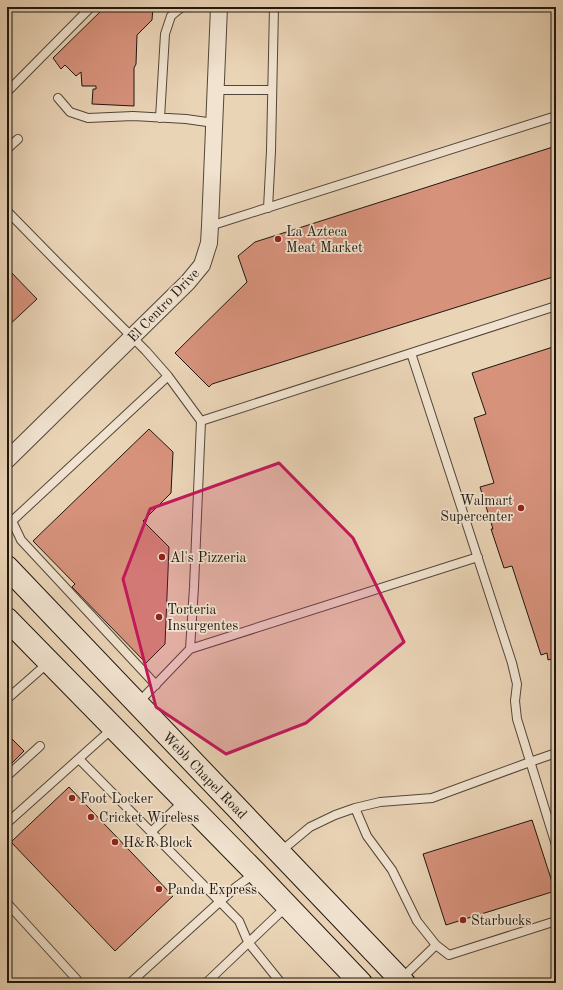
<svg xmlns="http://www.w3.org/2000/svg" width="563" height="990" font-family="'Old Standard TT',serif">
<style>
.building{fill:#d7927c;stroke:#1f170e}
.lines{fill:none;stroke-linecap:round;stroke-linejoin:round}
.lane-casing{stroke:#524638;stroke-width:10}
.street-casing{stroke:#524638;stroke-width:18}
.secondary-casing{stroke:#1f170e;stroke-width:24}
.lane{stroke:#f1e3d0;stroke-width:8}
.street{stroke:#f1e3d0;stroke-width:16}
.secondary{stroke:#f1e3d0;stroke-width:22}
.marked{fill:#c2185b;fill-opacity:0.2;stroke:#c2185b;stroke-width:3;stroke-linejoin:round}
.poi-dot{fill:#8f2418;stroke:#f1e3d0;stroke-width:1.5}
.labels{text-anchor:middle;stroke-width:3.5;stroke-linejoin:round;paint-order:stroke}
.poi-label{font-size:14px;fill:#1f170e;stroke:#f1e3d0;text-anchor:start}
.street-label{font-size:14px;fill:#1f170e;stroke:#f1e3d0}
</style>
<rect width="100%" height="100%" fill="#ead4b6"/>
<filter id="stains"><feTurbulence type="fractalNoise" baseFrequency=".005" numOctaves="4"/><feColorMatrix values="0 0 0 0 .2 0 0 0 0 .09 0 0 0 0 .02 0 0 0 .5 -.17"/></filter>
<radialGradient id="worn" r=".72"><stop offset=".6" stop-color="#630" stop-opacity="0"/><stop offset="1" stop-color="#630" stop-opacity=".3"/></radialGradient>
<!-- building -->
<path class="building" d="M105 7H153L152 20 137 35 136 64 134 68V106L92 104 93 89H96V86H82L81 72 76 76 65 65 61 69 53 58Z
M556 146V276L212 384 209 387 175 353 247 282 238 256 255 242Z
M7 268 37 299 7 327Z
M556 346V661L555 658 548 660 547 653 541 655 512 566 504 568 491 529H493L480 487 494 483 474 418 486 414 472 373Z
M149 429 173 452 171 493 143 521 169 547 165 644 146 663 72 587 75 584 33 541Z
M7 734 24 751 7 768Z
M69 787 173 896 115 951 11 842Z
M532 820 555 891 446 925 423 854Z"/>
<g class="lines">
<defs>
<path id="lane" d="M215 90H272
M7 92 91 7
M58 98 70 112 88 118 133 116 186 119 214 123
M160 118 165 34 171 16 182 7
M7 149 18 139
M268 208 271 151 274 7
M7 211 57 262 146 351 168 376 201 421 194 587 190 649 138 703
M210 226 556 116
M411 353 512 663 517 684 515 701 517 719 556 845
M201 421 556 306
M7 516 12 521 168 376
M12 521 21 540 156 685
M190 649 478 557
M7 699 49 662
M79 759 239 921 248 942 281 983
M7 776 40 746
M355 808 367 836 392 870 417 921 436 945
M7 823 113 728
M151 832 184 801
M280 852 310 827 335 815 355 808 380 802 432 798 530 762 556 753
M7 903 80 983
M401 979 436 945 449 955 556 921
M130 983 236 887 255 873
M206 983 287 906"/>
<path id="street" d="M7 460 188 282 202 265 209 243 210 226 219 7"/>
<path id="secondary" d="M7 567 404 983
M7 619 255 872 361 983"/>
</defs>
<!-- lane casing -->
<use href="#lane" class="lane-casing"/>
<!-- street casing -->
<use href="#street" class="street-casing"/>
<!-- secondary casing -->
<use href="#secondary" class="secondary-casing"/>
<!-- lane -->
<use href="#lane" class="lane"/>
<!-- street -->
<use href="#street" class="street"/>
<!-- secondary -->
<use href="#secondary" class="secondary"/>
</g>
<!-- marked area -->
<path class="marked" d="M279 463 353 538 404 642 306 723 226 754 156 707 123 579 150 509Z"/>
<!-- markers -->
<g class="poi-dot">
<circle cx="278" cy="239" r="4"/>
<circle cx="521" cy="508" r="4"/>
<circle cx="162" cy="557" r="4"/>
<circle cx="159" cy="617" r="4"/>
<circle cx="72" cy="798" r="4"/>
<circle cx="91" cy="817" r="4"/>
<circle cx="115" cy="842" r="4"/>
<circle cx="159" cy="889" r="4"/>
<circle cx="463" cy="920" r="4"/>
</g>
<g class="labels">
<!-- poi labels -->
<g class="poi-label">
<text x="286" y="236">La Azteca<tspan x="286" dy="16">Meat Market</tspan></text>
<text x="513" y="505" text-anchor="end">Walmart<tspan x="513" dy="16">Supercenter</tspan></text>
<text x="170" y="562">Al's Pizzeria</text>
<text x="167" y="614">Torteria<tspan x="167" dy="16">Insurgentes</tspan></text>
<text x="80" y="803">Foot Locker</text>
<text x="99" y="822">Cricket Wireless</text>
<text x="123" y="847">H&amp;R Block</text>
<text x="167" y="894">Panda Express</text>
<text x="471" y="925">Starbucks</text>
</g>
<!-- street labels -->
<g class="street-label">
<text transform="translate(163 305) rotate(-46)" y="5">El Centro Drive</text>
<text transform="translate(205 775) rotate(46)" y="5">Webb Chapel Road</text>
</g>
</g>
<!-- margin -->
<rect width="563" height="990" fill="none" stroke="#ead4b6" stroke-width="24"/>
<rect x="8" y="8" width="547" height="974" fill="none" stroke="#1f170e" stroke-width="2"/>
<rect x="12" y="12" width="539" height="966" fill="none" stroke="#1f170e"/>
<rect width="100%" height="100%" filter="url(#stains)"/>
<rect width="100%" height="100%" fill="url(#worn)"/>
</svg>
